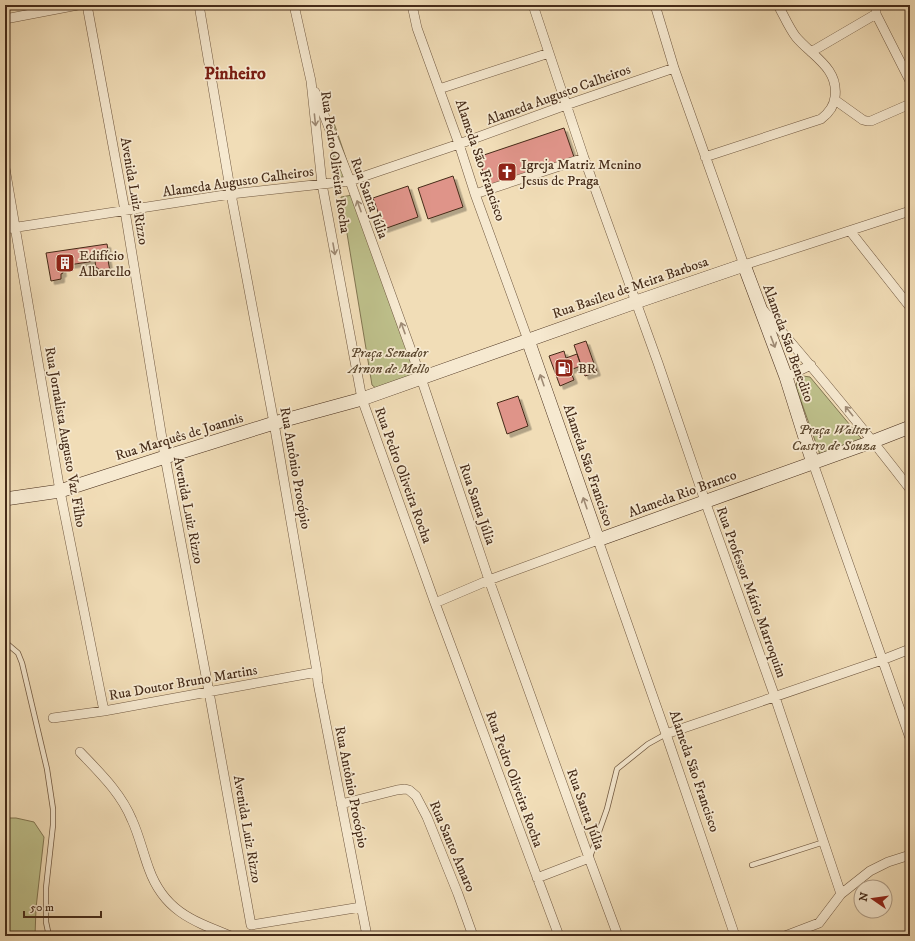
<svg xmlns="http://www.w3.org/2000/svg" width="915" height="941" font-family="'IM FELL DW Pica',serif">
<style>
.green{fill:#bec08b;stroke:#827652}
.building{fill:#df9489;stroke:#452b19;filter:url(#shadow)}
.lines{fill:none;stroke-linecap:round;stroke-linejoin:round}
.lane-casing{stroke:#705840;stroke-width:6}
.street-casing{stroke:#705840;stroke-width:10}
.secondary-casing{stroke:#452b19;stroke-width:14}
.lane{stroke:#f6e9d0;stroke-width:4.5}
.street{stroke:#f6e9d0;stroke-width:9}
.secondary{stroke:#f6e9d0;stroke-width:13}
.oneway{stroke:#9e8a74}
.labels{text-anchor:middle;stroke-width:3.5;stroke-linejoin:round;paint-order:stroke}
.street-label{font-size:14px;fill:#452b19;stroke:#f6e9d0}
.poi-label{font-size:14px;fill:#452b19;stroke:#f6e9d0;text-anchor:start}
.park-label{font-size:14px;font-style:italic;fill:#5d4930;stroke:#f6e9d0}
.district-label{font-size:18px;font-weight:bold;fill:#7a1f14;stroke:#f6e9d0}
</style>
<defs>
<filter id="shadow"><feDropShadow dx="3.5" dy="3.5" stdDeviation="0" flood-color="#0004"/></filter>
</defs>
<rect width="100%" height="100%" fill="#f1ddb7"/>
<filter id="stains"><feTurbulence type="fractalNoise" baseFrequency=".005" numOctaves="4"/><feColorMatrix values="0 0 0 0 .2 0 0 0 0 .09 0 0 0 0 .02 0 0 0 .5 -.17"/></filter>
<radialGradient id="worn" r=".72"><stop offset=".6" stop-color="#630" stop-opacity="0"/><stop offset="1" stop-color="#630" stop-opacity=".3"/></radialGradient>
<!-- green -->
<path class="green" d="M330 121 333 122 335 126 350 170 344 177H340L337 174 327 125Z
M358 194 415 369 413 375 377 389 372 385 341 197Z
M803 376 810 377 865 443 823 463 796 387 797 381Z
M5 818H16L34 822 44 837 36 908 35 936H5Z"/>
<!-- building -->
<path class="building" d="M564 128 574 157 488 187 478 157Z
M453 176 463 207 428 219 418 188Z
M408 186 418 217 384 229 373 198Z
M107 244 109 255H107L110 271 99 273 98 268H96L95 261 62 266 63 273 61 274V279L51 281 46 253Z
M586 341 597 372 585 376 574 345Z
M564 351 566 358 577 354 581 366 570 370 574 380 560 386 549 356Z
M518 396 528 426 507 434 497 403Z"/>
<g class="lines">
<defs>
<path id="lane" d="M5 642 18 653 22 663 47 769 53 809V825L46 888V922L49 936
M590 857 607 809 617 769 648 744 666 734
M752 865 824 842"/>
<path id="street" d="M87 5 125 211 165 457 209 692 251 925 361 907
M199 5 231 194 274 423 317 672 318 683 367 936
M294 5 311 81 322 184 362 399 435 603 559 936
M412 5 417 28 459 144 475 194 528 340
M533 5 584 158 658 363 705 501 775 697 841 894
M655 5 674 68 744 265 910 211
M876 5V14L910 81
M5 19 78 5
M811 52 876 14
M439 89 549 53
M315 92 350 181 421 378 489 580 589 858 618 936
M835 100 863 120 867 121H871L910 104
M705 157 821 119C829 113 834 107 835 97 839 68 812 56 796 37 789 28 784 16 778 5
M5 168 60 491 104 711
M475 194 584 158
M5 229 231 194 350 181 459 144 566 105 674 68
M850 231 910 307
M764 311C814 369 863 428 910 489
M786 377 811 365
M813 463 910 738
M435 603 489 580 598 540 666 734 735 936
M53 718 104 711 317 672
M666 734 882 660 910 649
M80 752C100 773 121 793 132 820 139 835 143 853 149 869 164 911 193 921 231 936
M341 804 397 790 405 789 409 790 416 796 427 817 458 894 473 936
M537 878 589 858
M785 936 819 923 841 894 870 871 888 862 910 855"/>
<path id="secondary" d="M528 340 598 540 874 441 910 427
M5 499 60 491 165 457 274 423 362 399 636 302 744 265 786 377 813 463"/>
</defs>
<!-- lane casing -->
<use href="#lane" class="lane-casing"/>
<!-- street casing -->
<use href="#street" class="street-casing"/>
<!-- secondary casing -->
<use href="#secondary" class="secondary-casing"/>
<!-- lane -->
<use href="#lane" class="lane"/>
<!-- street -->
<use href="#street" class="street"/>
<!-- secondary -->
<use href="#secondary" class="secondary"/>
</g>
<!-- one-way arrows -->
<defs><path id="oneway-shaft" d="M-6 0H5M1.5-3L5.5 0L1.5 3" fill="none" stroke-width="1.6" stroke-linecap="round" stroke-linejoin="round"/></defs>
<g class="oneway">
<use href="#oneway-shaft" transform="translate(315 120) rotate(84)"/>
<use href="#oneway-shaft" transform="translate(359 206) rotate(-110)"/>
<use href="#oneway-shaft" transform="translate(334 249) rotate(80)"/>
<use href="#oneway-shaft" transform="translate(403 328) rotate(-110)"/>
<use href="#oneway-shaft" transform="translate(773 342) rotate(69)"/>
<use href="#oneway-shaft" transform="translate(542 380) rotate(-109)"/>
<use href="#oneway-shaft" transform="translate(849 411) rotate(-129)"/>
<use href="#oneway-shaft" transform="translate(585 503) rotate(-109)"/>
</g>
<!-- icons -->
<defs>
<symbol id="church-square" viewBox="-11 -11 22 22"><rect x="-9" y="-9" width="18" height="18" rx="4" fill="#8f2418" stroke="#f6e9d0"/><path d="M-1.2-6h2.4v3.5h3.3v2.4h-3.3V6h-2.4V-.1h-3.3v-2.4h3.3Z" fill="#fff"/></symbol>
<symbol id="building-square" viewBox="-11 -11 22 22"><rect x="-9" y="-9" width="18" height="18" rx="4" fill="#8f2418" stroke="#f6e9d0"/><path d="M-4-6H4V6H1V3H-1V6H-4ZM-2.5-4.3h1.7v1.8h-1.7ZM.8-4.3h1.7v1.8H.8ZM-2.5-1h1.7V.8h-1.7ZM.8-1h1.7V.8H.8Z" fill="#fff"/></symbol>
<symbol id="fuel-square" viewBox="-11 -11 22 22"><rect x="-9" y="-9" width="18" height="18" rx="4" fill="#8f2418" stroke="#f6e9d0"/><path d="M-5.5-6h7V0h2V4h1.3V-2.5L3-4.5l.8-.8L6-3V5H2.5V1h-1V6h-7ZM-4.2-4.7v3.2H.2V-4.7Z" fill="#fff"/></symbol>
</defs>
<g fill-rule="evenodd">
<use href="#church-square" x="496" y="161" width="22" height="22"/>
<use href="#building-square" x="54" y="252" width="22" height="22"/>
<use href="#fuel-square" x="553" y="357" width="22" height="22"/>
</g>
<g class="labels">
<!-- street labels -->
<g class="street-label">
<text transform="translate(558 94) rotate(-20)" y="5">Alameda Augusto Calheiros</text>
<text transform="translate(481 160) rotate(71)" y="5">Alameda São Francisco</text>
<text transform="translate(336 162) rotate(82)" y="5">Rua Pedro Oliveira Rocha</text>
<text transform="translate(238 181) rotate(-8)" y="5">Alameda Augusto Calheiros</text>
<text transform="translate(135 191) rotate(80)" y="5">Avenida Luiz Rizzo</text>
<text transform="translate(370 198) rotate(70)" y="5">Rua Santa Júlia</text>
<text transform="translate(630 287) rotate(-19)" y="5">Rua Basileu de Meira Barbosa</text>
<text transform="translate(789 343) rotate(70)" y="5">Alameda São Benedito</text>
<text transform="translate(179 436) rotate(-17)" y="5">Rua Marquês de Joannis</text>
<text transform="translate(66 437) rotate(80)" y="5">Rua Jornalista Augusto Vaz Filho</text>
<text transform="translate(589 465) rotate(71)" y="5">Alameda São Francisco</text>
<text transform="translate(296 468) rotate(80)" y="5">Rua Antônio Procópio</text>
<text transform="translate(404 475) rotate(70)" y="5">Rua Pedro Oliveira Rocha</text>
<text transform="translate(682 493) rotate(-20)" y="5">Alameda Rio Branco</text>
<text transform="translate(478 504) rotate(71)" y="5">Rua Santa Júlia</text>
<text transform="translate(189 510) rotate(79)" y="5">Avenida Luiz Rizzo</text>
<text transform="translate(752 592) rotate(70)" y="5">Rua Professor Mário Marroquim</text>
<text transform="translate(183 682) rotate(-10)" y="5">Rua Doutor Bruno Martins</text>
<text transform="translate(695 771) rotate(71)" y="5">Alameda São Francisco</text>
<text transform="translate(515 779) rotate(70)" y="5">Rua Pedro Oliveira Rocha</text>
<text transform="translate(352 787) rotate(79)" y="5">Rua Antônio Procópio</text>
<text transform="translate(586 809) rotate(70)" y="5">Rua Santa Júlia</text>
<text transform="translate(248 829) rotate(80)" y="5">Avenida Luiz Rizzo</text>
<text transform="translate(453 846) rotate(67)" y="5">Rua Santo Amaro</text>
</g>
<!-- poi labels -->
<g class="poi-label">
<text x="521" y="169">Igreja Matriz Menino<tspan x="521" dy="16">Jesus de Praga</tspan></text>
<text x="79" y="260">Edifício<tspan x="79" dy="16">Albarello</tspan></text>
<text x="578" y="373">BR</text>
</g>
<!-- park labels -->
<g class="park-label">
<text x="389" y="357">Praça Senador<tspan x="389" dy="16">Arnon de Mello</tspan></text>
<text x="834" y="434">Praça Walter<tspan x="834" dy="16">Castro de Souza</tspan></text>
</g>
<!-- district labels -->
<g class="district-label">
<text x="235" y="79">Pinheiro</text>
</g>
</g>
<!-- margin -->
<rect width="915" height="941" fill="none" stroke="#f1ddb7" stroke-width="20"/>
<rect x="6" y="6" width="903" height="929" fill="none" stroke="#452b19" stroke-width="2"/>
<rect x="10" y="10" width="895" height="921" fill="none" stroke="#452b19"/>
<!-- north arrow -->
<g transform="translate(873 899) rotate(283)"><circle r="19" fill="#f6e9d0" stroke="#af9d87"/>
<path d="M0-3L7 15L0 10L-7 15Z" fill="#8f2418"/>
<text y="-6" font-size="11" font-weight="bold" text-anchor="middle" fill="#452b19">N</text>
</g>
<!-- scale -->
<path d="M24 911v6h77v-6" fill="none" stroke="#452b19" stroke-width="2"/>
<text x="30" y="911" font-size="12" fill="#452b19" stroke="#f6e9d0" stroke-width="3" paint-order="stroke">50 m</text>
<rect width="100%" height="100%" filter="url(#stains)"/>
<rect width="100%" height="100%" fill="url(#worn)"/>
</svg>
